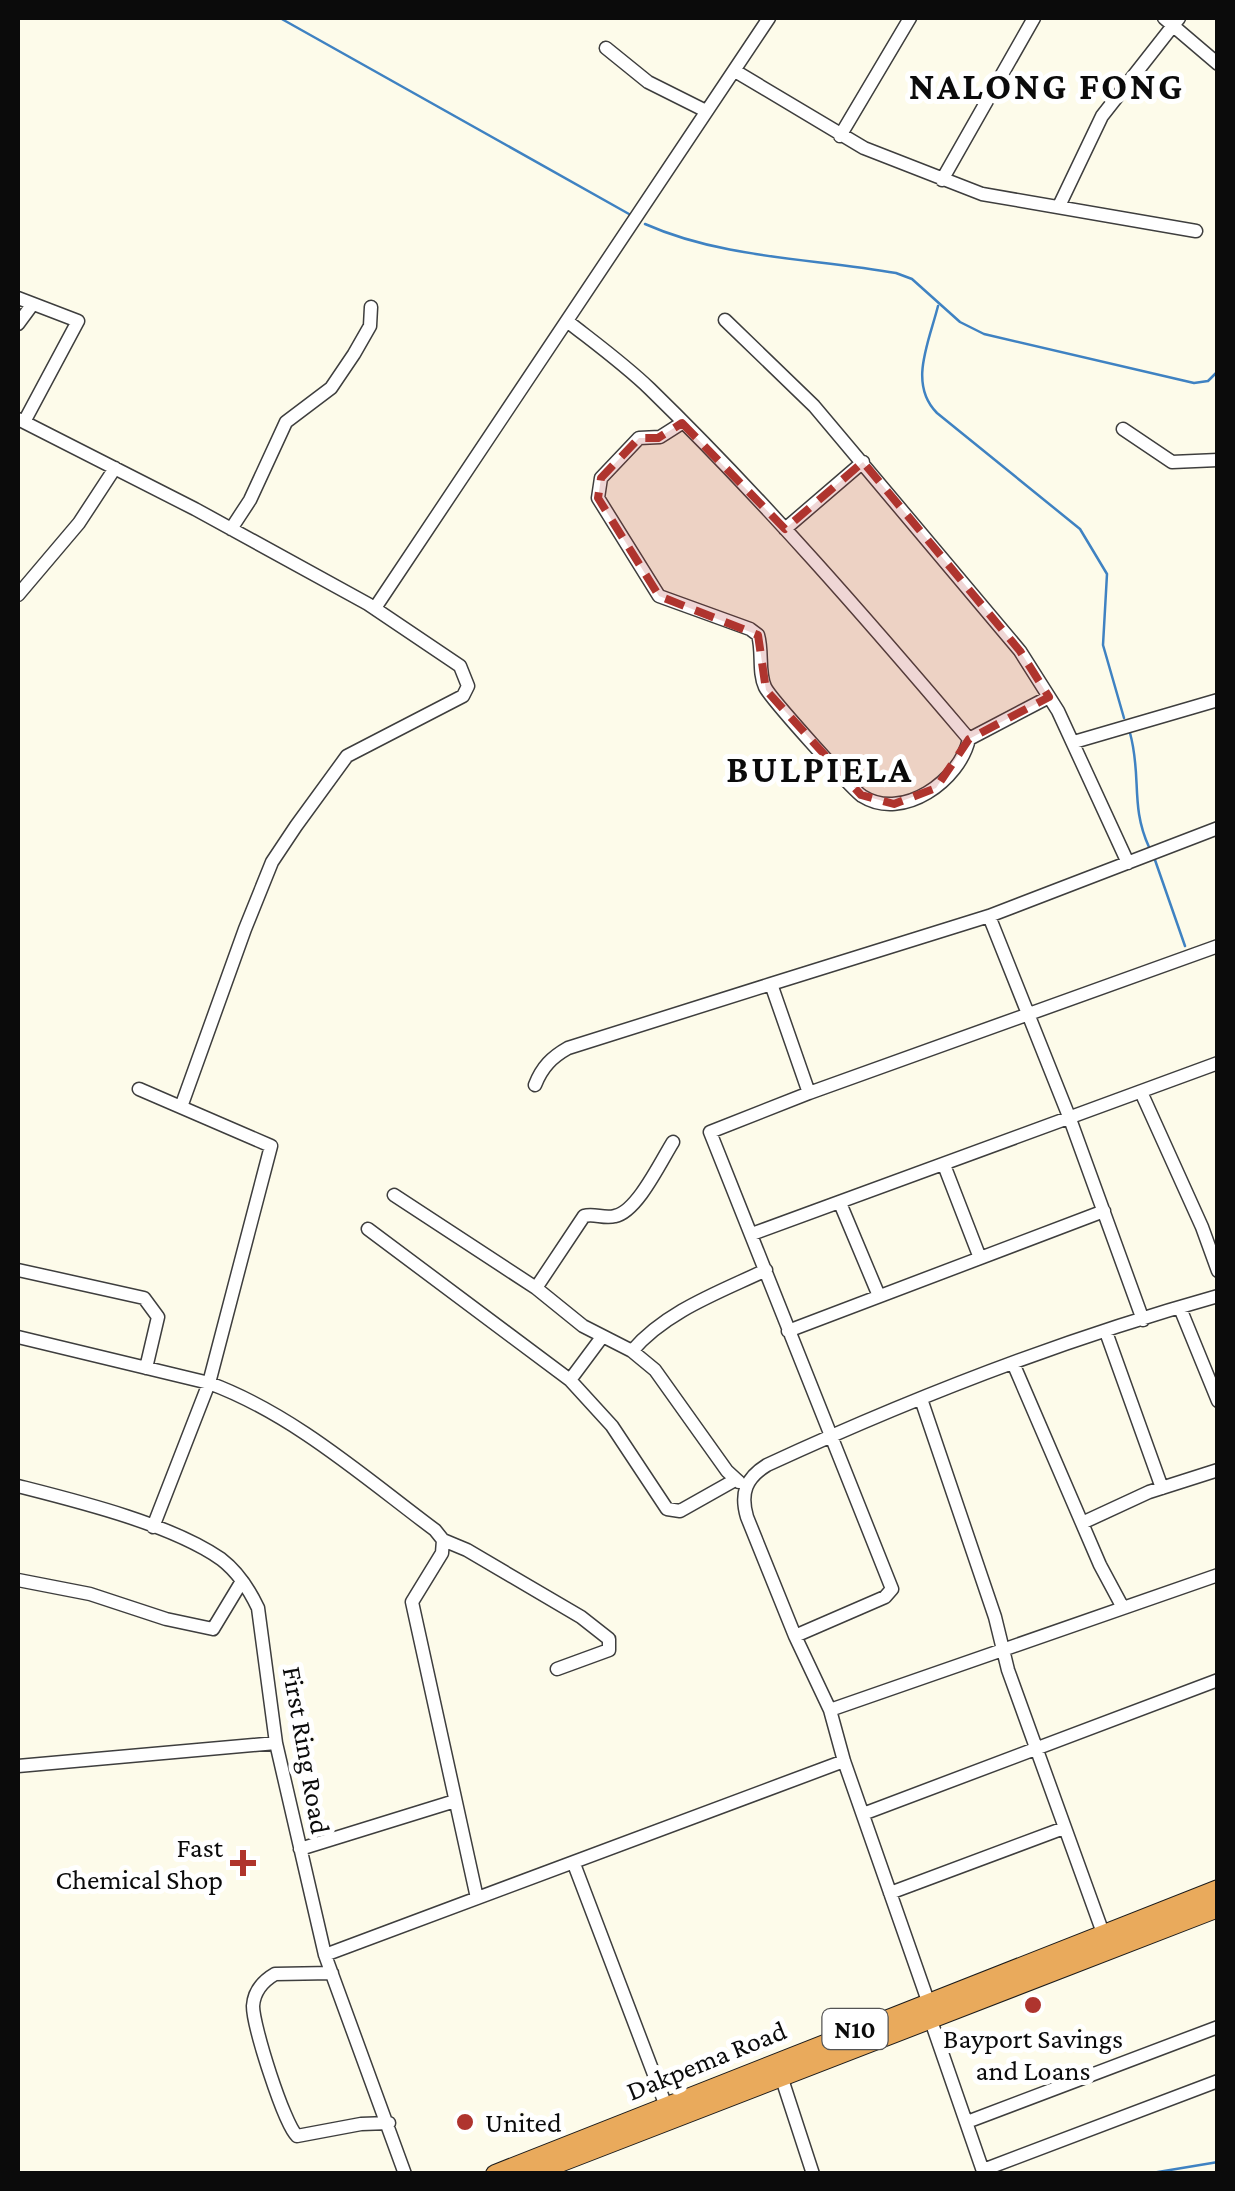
<svg xmlns="http://www.w3.org/2000/svg" width="1235" height="2191" font-family="'Crimson Pro',serif">
<style>
.lines{fill:none;stroke-linecap:round;stroke-linejoin:round}
.stream{stroke:#3f82c2;stroke-width:2.5}
.minor-casing{stroke:#3e3e3e;stroke-width:15}
.highway-casing{stroke:#1c1c1c;stroke-width:20}
.minor{stroke:#fff;stroke-width:12}
.highway{stroke:#e9aa5c;stroke-width:18}
.marked{fill:#af342e;fill-opacity:0.2;stroke:#af342e;stroke-width:8;stroke-dasharray:20 12;stroke-linejoin:round}
.poi-dot{fill:#af342e;stroke:#fff;stroke-width:4}
.labels{text-anchor:middle;stroke-width:10;stroke-linejoin:round;paint-order:stroke}
.shield{fill:#fff;stroke:#545454;stroke-width:2.5}
.shield-label{font-size:25px;font-weight:bold;fill:#0b0b0b}
.street-label{font-size:28px;fill:#0b0b0b;stroke:#fff}
.poi-label{font-size:28px;fill:#0b0b0b;stroke:#fff;text-anchor:end}
.district-label{font-size:38px;font-weight:bold;letter-spacing:2.5px;fill:#0b0b0b;stroke:#fff}
</style>
<rect width="100%" height="100%" fill="#fdfbea"/>
<g class="lines">
<!-- stream -->
<path class="stream" d="M280 18 629 214
M645 224C724 259 812 258 896 273L912 279 960 322 984 334 1194 383 1208 381 1218 371
M938 306C929 342 908 384 937 413L1080 529 1107 574 1103 645 1124 718
M1130 733C1142 776 1130 806 1149 847
M1155 860 1185 946
M1146 2174 1218 2162"/>
<defs>
<path id="minor" d="M1164 18 1218 64
M606 48 648 82 706 111
M735 71 864 148 982 194 1196 231
M840 136 910 18
M942 180 1034 18
M1059 206 1102 116 1179 18
M18 298 78 321 24 422
M725 320 814 406 1020 651 1058 711 1128 863
M567 321C595 343 624 364 650 389 763 499 867 619 969 739
M18 324 32 305
M18 419 195 509 368 604 460 666 468 686 463 696 347 756 296 826 272 862 245 929 181 1107
M682 423 660 437 639 438 601 478 598 498 659 596 750 629 758 635C763 652 758 672 765 687 770 698 852 789 862 796 903 822 960 780 969 739L1049 697
M1123 429 1172 462 1218 460
M231 529 250 500 286 422 331 388 354 354 370 326 371 307
M785 529 863 462
M18 595 79 523 115 468
M375 608 769 18
M1074 742 1218 700
M989 916 1070 1119 1143 1320
M771 984 989 916 1218 828
M535 1085C542 1067 552 1057 568 1048L771 984 809 1093
M139 1089 271 1146 209 1383 153 1527
M1141 1092 1202 1227 1218 1271
M944 1165 980 1258
M394 1195 536 1288 583 1326 632 1351 655 1370 727 1471 739 1482
M840 1203 879 1296
M368 1229 570 1380 612 1426 667 1509 680 1511 735 1480
M752 1234 1218 1063
M18 1270 144 1298 158 1317 146 1368
M536 1288 584 1216C594 1213 604 1219 615 1216 637 1212 661 1161 673 1142
M1180 1308 1218 1401
M788 1331 1104 1211
M1106 1332 1162 1488
M18 1337 209 1383C293 1414 364 1477 435 1530L443 1540 442 1553 412 1602 477 1898
M632 1351C666 1311 720 1292 766 1270
M1013 1363 1100 1565 1122 1606
M570 1380 602 1337
M921 1399 995 1617 1008 1670 1103 1933
M18 1486C77 1501 171 1524 221 1559 238 1572 249 1589 258 1608L276 1743 325 1955 405 2174
M1082 1523 1149 1492 1218 1470
M443 1540 467 1550 581 1617 609 1639V1650L557 1669
M18 1580 90 1594 166 1619 213 1629 242 1581
M795 1636 885 1597 892 1589 710 1132 809 1093 1218 946
M830 1710 1218 1575
M18 1766 276 1743
M863 1814 1218 1680
M300 1849 455 1801
M574 1864 666 2106
M890 1893 1064 1828
M325 1955 844 1761
M332 1973 275 1974C263 1981 254 1991 253 2006 253 2026 284 2124 297 2136L361 2124 389 2123
M928 2001 844 1761 830 1710 795 1636 747 1517C740 1493 746 1478 767 1465 912 1398 1064 1339 1218 1296
M930 2018 984 2174
M781 2076 813 2174
M967 2122 1218 2027
M983 2170 1218 2081"/>
<path id="highway" d="M495 2174 1218 1889
M531 2174 1218 1908"/>
</defs>
<!-- minor casing -->
<use href="#minor" class="minor-casing"/>
<!-- highway casing -->
<use href="#highway" class="highway-casing"/>
<!-- minor -->
<use href="#minor" class="minor"/>
<!-- highway -->
<use href="#highway" class="highway"/>
</g>
<!-- marked area -->
<path class="marked" d="M682 423 785 529 863 462 1020 651 1049 697 969 739 936 788 894 804 861 795 766 690 758 635 659 596 598 498 601 478 639 438H658Z"/>
<!-- markers -->
<g class="poi-dot">
<path d="M238 1848h10v10h10v10h-10v10h-10v-10h-10v-10h10z"/>
<circle cx="1033" cy="2005" r="10"/>
<circle cx="465" cy="2122" r="10"/>
</g>
<g class="labels">
<!-- shield labels -->
<rect class="shield" x="822.5" y="2009" width="65" height="40" rx="8"/>
<g class="shield-label">
<text x="855" y="2038">N10</text>
</g>
<!-- street labels -->
<g class="street-label">
<text transform="translate(307 1750) rotate(80)" y="10">First Ring Road</text>
<text transform="translate(706 2060) rotate(-22)" y="10">Dakpema Road</text>
</g>
<!-- poi labels -->
<g class="poi-label">
<text x="223" y="1857">Fast<tspan x="223" dy="32">Chemical Shop</tspan></text>
<text x="1033" y="2048" text-anchor="middle">Bayport Savings<tspan x="1033" dy="32">and Loans</tspan></text>
<text x="485" y="2132" text-anchor="start">United</text>
</g>
<!-- district labels -->
<g class="district-label">
<text x="1047" y="99">NALONG FONG</text>
<text x="820" y="782">BULPIELA</text>
</g>
</g>
<!-- border -->
<rect width="1235" height="2191" fill="none" stroke="#0b0b0b" stroke-width="40"/>
</svg>
